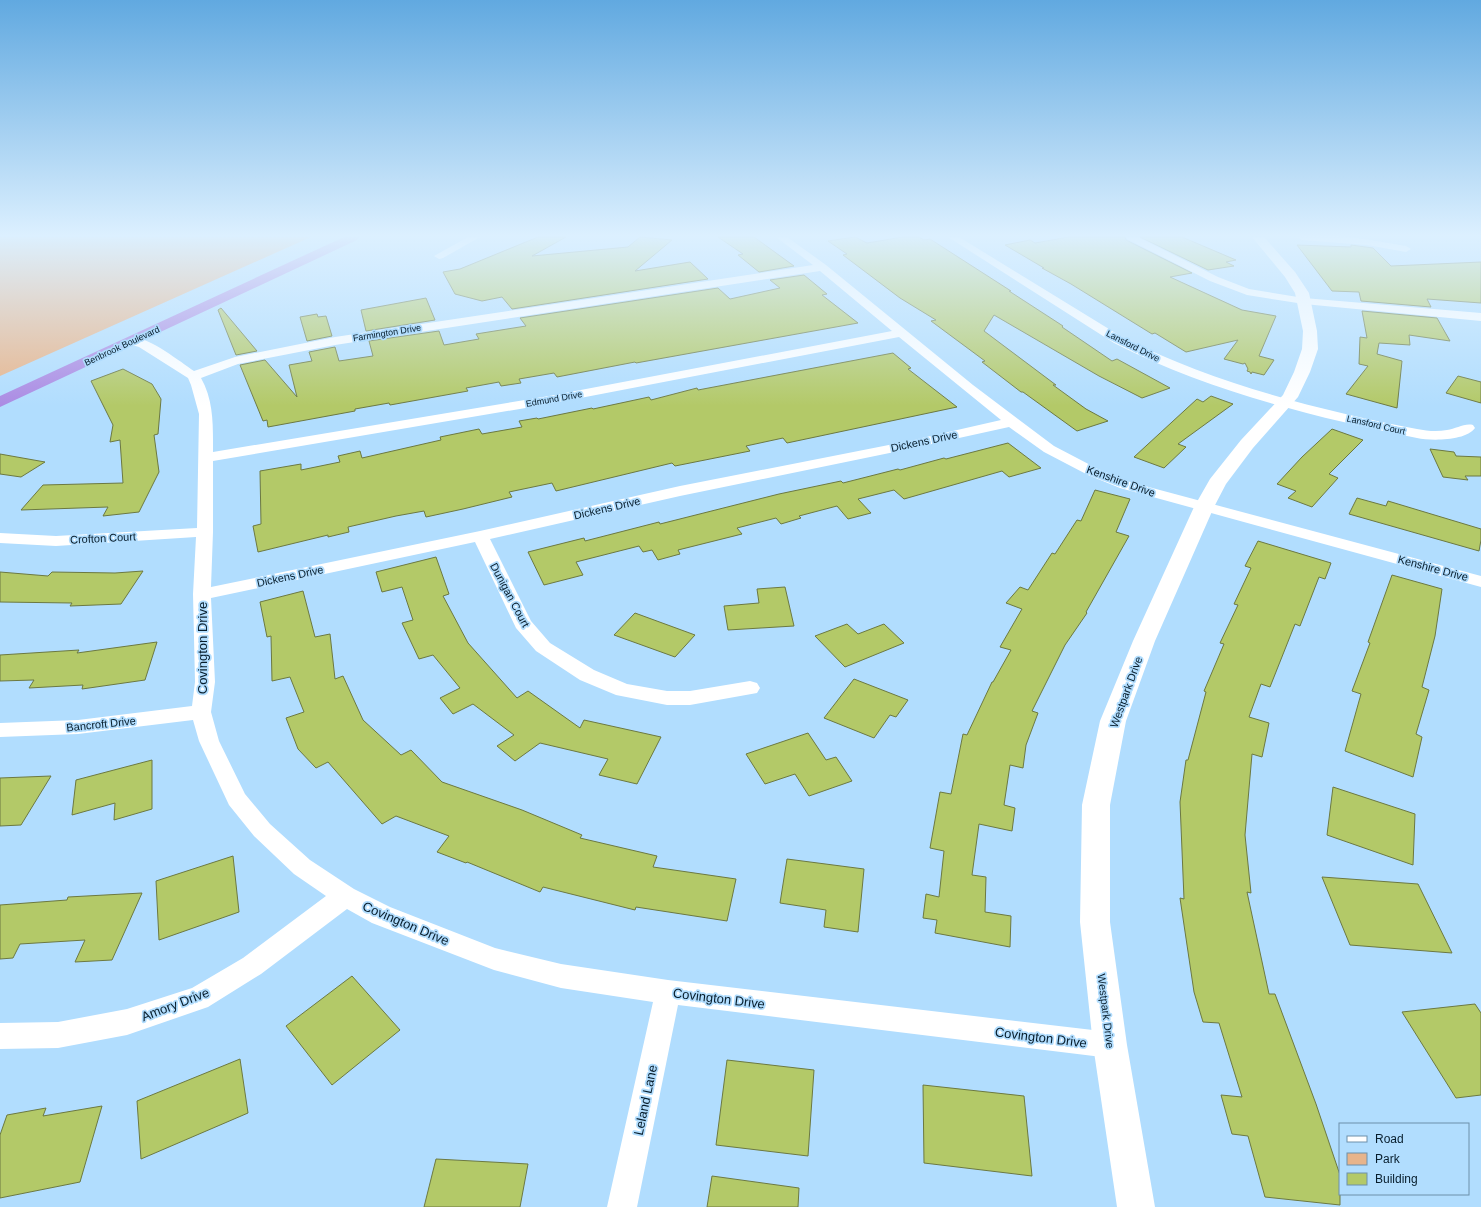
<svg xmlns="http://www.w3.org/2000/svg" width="1481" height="1207" font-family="Arial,sans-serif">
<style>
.green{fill:#e7b48b}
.building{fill:#b3c968;stroke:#6c7941}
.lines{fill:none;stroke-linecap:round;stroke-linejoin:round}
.street{fill:#fff;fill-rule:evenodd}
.secondary{fill:#fff;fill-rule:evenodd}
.highway{fill:#ab8be3;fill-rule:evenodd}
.labels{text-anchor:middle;stroke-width:3.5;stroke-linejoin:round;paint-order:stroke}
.far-street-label{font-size:9px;fill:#071d2c;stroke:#b1ddfe}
.street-label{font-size:11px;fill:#071d2c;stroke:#b1ddfe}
.near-street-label{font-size:13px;fill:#071d2c;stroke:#b1ddfe}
</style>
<rect width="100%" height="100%" fill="#b1ddfe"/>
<!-- green -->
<path class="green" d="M0 237H311L0 376Z"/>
<!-- building -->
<path class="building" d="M538 237H566L532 256 628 247 640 237 672 240 635 271 690 262 708 279 512 309 502 297 482 301 455 294 443 272 460 269Z
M718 237H754L794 266 759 272 738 255 743 254Z
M855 237 867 243 903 237H919L924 240 930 239 1011 291H1009L1063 326 1062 327 1112 361 1117 359 1170 388 1142 398 1099 376 994 315 984 331 1056 385H1053L1086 409 1108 421 1077 431 1023 392H1021L982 362 985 361 931 321 936 320 900 298 843 255 847 254 828 241Z
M1069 237H1125L1126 240 1192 273 1170 277 1242 310 1276 316 1259 356 1274 360 1264 375 1252 372 1251 374 1250 372 1247 371 1248 369 1245 363 1243 364 1224 359 1238 340 1186 352 1155 333 1152 334 1071 284 1042 268H1044L1005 245 1030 240 1035 243Z
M1140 237H1182L1236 260 1226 262 1234 266 1208 270Z
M1297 245 1351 247V245L1373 248 1391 266 1481 262V303L1427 299 1431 307 1361 301 1359 292 1332 291Z
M804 275 827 294 822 295 858 323 636 363 635 362 557 377 554 373 519 379 521 383 501 386 499 382 466 388 468 391 390 405 389 403 355 409V411L268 427 267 420 263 421 240 365 265 360 297 397 289 365 312 361 309 352 335 347 339 361 373 356 369 341 439 331 444 345 479 339 476 334 526 326 520 318 718 288 730 299 780 288 770 280Z
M426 298 435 320 366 331 361 310Z
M221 308 257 351 236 355 218 310Z
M1362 311 1437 318 1450 341 1409 335 1410 345 1379 343 1377 354 1402 361 1397 408 1346 394 1368 366 1359 364 1360 337 1367 338Z
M317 314 318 317 326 316 332 336 307 341 300 317Z
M893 353 911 368 908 369 957 407 787 443 783 438 746 446 750 451 675 466 672 463 556 491 552 483 509 492 512 497 463 509 426 517 424 511 396 516 348 527 349 532 328 537V535L258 552 253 526 261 524 260 471 301 464V470L340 462 338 456 360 451 362 458 441 440 440 437 479 429 482 434 522 427 519 421 537 418 538 419 592 408 593 409 649 397 651 400 697 388 698 390Z
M123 369 152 384 161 399 158 434 154 435 159 472 139 512 103 516 108 507 21 510 43 485 123 483 120 440 110 442 113 425 91 381Z
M1458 376 1481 382V403L1446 393Z
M1211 396 1233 404 1178 444 1186 447 1164 468 1134 457 1197 399 1203 402Z
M1332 429 1363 440 1329 474 1338 478 1312 507 1288 498 1296 491 1277 484 1302 457Z
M1008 443 1041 468 1009 477 1002 471 904 499 894 490 858 499 871 513 848 519 837 506 799 516 801 518 781 524 776 518 737 528 742 534 678 550 680 554 658 560 652 550 643 552 639 546 576 562 583 575 544 585 528 552 584 538 585 541 659 522 660 524 779 494 841 481 843 483 898 469 900 470 944 458 946 459Z
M1430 449 1454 452 1456 456 1481 457V476H1465L1468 480 1443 477Z
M0 454 45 462 21 477 0 474Z
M1095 490 1130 499 1116 532 1129 536 1086 612 1087 613 1065 645 1032 711 1038 713 1026 745 1023 768 1010 765 1004 805 1015 808 1012 831 979 824 972 875 986 877 985 912 1011 916 1010 947 935 933 937 920 923 918 926 894 939 897 944 851 930 848 940 792 951 794 963 734 967 735 992 682H993L1011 650 1000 647 1022 609 1006 603 1020 587 1028 590 1052 553 1055 554 1077 520 1081 521Z
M1357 498 1386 506 1388 501 1481 529V540L1479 551 1349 514Z
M1258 541 1331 563 1325 579 1319 577 1300 626 1295 624 1270 687 1261 684 1249 717 1269 723 1262 757 1252 754 1245 835 1251 893 1247 892 1269 994H1275L1316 1104 1340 1175V1205L1265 1197 1248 1136 1232 1134 1221 1095 1242 1097 1219 1023 1203 1022 1194 992 1180 898 1184 899 1180 802 1186 760H1188L1206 692 1204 691 1224 644 1220 643 1238 605 1234 604 1251 568 1245 566Z
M436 557 449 594 443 596 468 643 517 698 528 691 580 728 584 720 661 737 637 784 599 775 608 759 540 743 515 761 497 746 514 735 473 704 453 714 440 698 460 688 433 655 419 659 402 623 413 620 402 587 382 592 376 572Z
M143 571 121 604 70 606 72 603 0 602V572L48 576 52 572 115 573Z
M1392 575 1442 589 1435 636 1422 687 1429 690 1416 734 1422 737 1413 777 1345 751 1361 694 1352 691 1370 643 1368 642Z
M785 587 794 626 728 630 724 606 759 603 757 589Z
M303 591 315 637 330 634 335 679 343 676 363 720 401 755 411 750 442 782 522 810 582 835 580 838 657 856 653 867 736 879 727 921 636 907 635 910 543 887 540 892 467 862 466 863 437 852 449 836 396 816 382 824 328 762 316 768 298 749 286 718 304 712 290 677 272 681 271 636 267 637 260 602Z
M635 613 695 635 675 657 614 635Z
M847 624 858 634 884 624 904 643 845 667 815 636Z
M157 642 145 680 82 689 83 685 29 688 34 680 0 681V655L79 650 77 653Z
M854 679 908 700 896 717 890 715 874 738 824 718Z
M808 733 826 760 836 757 852 781 809 796 795 774 765 784 746 754Z
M152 760V809L114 820 115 803 72 815 76 780Z
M51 776 21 825 0 826V778Z
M1333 787 1415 814 1413 865 1327 835Z
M233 856 239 912 159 940 156 881Z
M787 859 864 869 858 932 824 927 826 910 780 903Z
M1322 877 1418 884 1452 953 1350 945Z
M142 893 112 960 75 962 85 940 20 944 13 958 0 959V905L67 900 68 897Z
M352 976 400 1030 332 1085 286 1026Z
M1475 1004 1481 1013V1095L1456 1098 1402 1012Z
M240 1059 248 1113 141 1159 137 1101Z
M727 1060 814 1070 808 1156 716 1145Z
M923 1085 1024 1096 1032 1176 924 1163Z
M102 1106 80 1182 0 1198V1135L7 1115 46 1108 43 1116Z
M436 1159 528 1164 520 1207H424Z
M712 1176 799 1188 798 1207H707Z"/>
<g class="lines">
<!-- street -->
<path class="street" d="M468 237H480L443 258 439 259 434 256Z
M776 237H787L826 265 973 385 1054 446 1098 469 1130 482 1481 576V587L1120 488 1088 475 1044 452 1009 427 909 449 680 496 490 539 531 621 550 643 594 670 627 684 667 691H690L750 681 757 683 760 688 757 693 690 705H667L616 695 580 680 536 651 516 628 475 542 211 598 215 682 211 712 219 741 245 794 270 824 310 860 354 889 390 907 495 948 561 964 668 980 1110 1032 1120 1036 1124 1045 1120 1054 1110 1058 678 1005 637 1207H607L653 1002 561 988 494 970 372 923 347 909 261 974 208 1007 127 1035 58 1048 0 1049V1023L58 1022 127 1009 192 988 243 958 326 896 294 874 254 836 229 805 199 741 193 720 78 734 0 737V723L78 720 192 706 195 682 193 594 196 537 56 546 0 543V533L56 536 197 528 199 414 191 385 188 378 139 347 129 344 127 341 129 338C146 334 180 362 194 371L235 357 335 337 813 265ZM820 271 892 331 549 396 213 452C213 426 214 401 201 378L238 364 335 345ZM899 337 1001 420 909 441 680 486 480 531 211 587 213 532V461L549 404Z
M948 237H959L1122 337C1213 383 1317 410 1417 429 1427 431 1437 432 1447 430 1456 429 1464 423 1473 425L1475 428C1466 441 1431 441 1417 438 1314 417 1208 391 1114 343Z
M1126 237H1138L1218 277 1249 289 1304 298 1481 313V321L1304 304 1247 295 1210 281 1127 239Z
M1297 237C1331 232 1372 240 1406 246L1411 249 1406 252 1367 245 1302 240Z"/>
<!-- secondary -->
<path class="secondary" d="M1252 237H1264L1295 272 1309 293 1317 331 1318 349 1310 372 1298 397 1253 448 1226 484 1214 507 1155 641 1126 721 1110 805V922L1127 1045 1155 1207H1117L1093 1045 1080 922 1082 805 1100 721 1133 641 1194 507 1210 479 1241 440 1283 395 1294 372 1302 349 1303 331 1295 293 1285 277Z"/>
<!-- highway -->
<path class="highway" d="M344 237H359L357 240 0 407V396Z"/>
</g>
<!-- sky -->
<linearGradient id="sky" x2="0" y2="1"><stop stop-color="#61a9e0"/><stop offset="0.58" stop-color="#dcf0ff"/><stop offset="1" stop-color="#dcf0ff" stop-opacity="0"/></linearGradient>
<rect width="1481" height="406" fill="url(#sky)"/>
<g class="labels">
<!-- far-street labels -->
<g class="far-street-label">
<text transform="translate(387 333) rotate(-9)" y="3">Farmington Drive</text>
<text transform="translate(122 346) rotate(-25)" y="3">Benbrook Boulevard</text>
<text transform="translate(1133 346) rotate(27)" y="3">Lansford Drive</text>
<text transform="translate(554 399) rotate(-10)" y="3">Edmund Drive</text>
<text transform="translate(1376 425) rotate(13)" y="3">Lansford Court</text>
</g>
<!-- street labels -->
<g class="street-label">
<text transform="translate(924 441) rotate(-12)" y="4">Dickens Drive</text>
<text transform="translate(1121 481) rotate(20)" y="4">Kenshire Drive</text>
<text transform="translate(607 508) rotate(-13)" y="4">Dickens Drive</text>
<text transform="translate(103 538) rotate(-3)" y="4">Crofton Court</text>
<text transform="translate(1433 568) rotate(15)" y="4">Kenshire Drive</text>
<text transform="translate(290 576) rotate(-12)" y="4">Dickens Drive</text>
<text transform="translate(510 595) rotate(62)" y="4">Dunigan Court</text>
<text transform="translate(1126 692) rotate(-70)" y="4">Westpark Drive</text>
<text transform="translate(101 724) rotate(-6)" y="4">Bancroft Drive</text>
<text transform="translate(1106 1011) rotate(83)" y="4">Westpark Drive</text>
</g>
<!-- near-street labels -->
<g class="near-street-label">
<text transform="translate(202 648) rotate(-90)" y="5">Covington Drive</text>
<text transform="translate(406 923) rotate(23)" y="5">Covington Drive</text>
<text transform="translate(719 998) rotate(7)" y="5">Covington Drive</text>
<text transform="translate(175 1004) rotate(-21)" y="5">Amory Drive</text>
<text transform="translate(1041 1037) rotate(7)" y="5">Covington Drive</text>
<text transform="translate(645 1100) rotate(-78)" y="5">Leland Lane</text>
</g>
</g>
<!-- legend -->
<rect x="1339" y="1123" width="130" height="72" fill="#b1ddfe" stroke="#6d90aa"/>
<rect x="1347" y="1136" width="20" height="6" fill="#ffffff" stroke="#6d90aa"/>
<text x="1375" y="1143" font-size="12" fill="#071d2c">Road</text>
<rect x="1347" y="1153" width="20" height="12" fill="#e7b48b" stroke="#6d90aa"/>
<text x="1375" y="1163" font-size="12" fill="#071d2c">Park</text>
<rect x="1347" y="1173" width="20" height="12" fill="#b3c968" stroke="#6d90aa"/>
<text x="1375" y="1183" font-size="12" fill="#071d2c">Building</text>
</svg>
